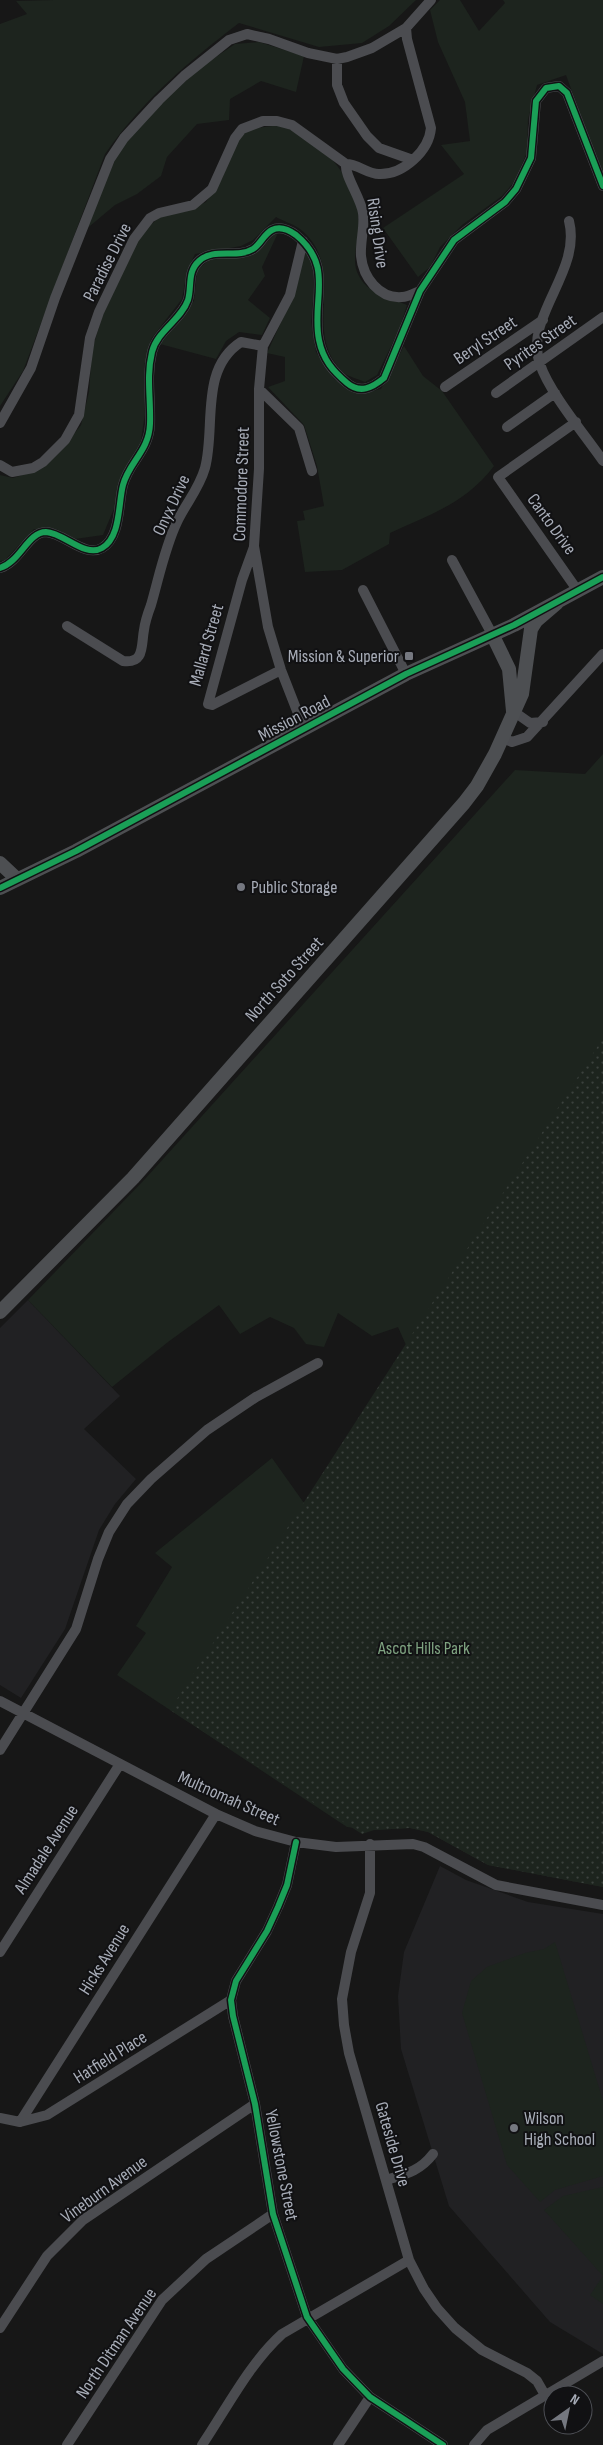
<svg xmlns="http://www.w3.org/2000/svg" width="603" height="2445" font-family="'Sofia Sans Condensed',sans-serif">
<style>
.built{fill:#212123}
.green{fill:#1d241e}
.park{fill:url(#park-dots)}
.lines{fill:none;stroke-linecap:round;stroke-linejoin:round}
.minor{stroke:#4b4c50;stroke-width:10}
.major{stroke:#4d4f52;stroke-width:14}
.cycleway-casing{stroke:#111113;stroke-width:9}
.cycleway{stroke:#1a9f57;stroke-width:6}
.poi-dot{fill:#757880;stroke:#111113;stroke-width:2}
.labels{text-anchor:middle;stroke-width:4;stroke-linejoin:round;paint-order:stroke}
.street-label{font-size:18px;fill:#a8adb8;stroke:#111113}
.poi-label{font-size:18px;fill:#a8adb8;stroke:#111113;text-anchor:start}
.park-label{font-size:18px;fill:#7fa381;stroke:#111113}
</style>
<defs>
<pattern id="park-dots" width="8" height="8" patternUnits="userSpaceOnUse" patternTransform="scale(1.25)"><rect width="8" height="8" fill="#1d241e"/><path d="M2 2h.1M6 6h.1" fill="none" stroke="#3b413d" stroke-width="1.8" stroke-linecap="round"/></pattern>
</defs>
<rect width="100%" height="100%" fill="#171717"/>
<!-- built -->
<path class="built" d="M28 1300 120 1396 84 1429 136 1479 115 1504 99 1530 65 1629 21 1698 0 1685V1328Z
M440 1866 466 1880 528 1902 603 1914V2354L550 2322 449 2206 401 2049 398 1996 404 1952Z"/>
<!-- green -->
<path class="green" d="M54 0H416L389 26 362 43 319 47 239 23C188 62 142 101 105 154L23 371 0 406V24L27 14 16 1Z
M440 0H460L479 31 505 3 503 0H603V176L566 75 537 85 528 119 527 152 515 181 502 196 462 225 440 247 430 267 418 277 383 228 464 174 441 145 470 141 465 102 438 42 430 10Z
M259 42 304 56 296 92 261 81 230 99 229 120 197 124 167 157 161 176 137 194 115 205 84 231 118 153 148 116 201 67 235 44Z
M281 125C291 130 302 134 311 141 337 158 359 192 359 224 359 240 350 261 359 276 368 294 391 298 407 305L399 330 377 375 365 382C359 379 349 377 344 373 299 332 350 269 300 229 293 224 283 221 276 217L253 240 241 246 195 254 187 271 182 299 151 339 144 367 145 414 140 446 103 535 75 539 56 529H34L5 560 0 561V475L13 478 38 470 62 449 81 425 89 392 92 350 102 317 142 232 161 216 187 211 206 202 222 179 235 144 248 129Z
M275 233 277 235 262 267 265 276 248 300 270 318 262 335 239 332 226 341 216 359 160 344 194 301 197 270 209 260 249 255 258 251Z
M307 251 313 266 314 291 311 322 316 352 334 379 358 394 381 389 404 346 423 376 442 391 494 466C466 503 431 514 390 533L389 544 342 570 305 572 297 521 305 520 303 511 324 506 317 466 304 425 268 387 285 381V357L267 353 293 296 303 254Z
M603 754V1887L488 1865 428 1832 410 1828 374 1830 347 1827 117 1675 146 1633 136 1626 172 1567 155 1553 272 1458 304 1503 406 1345 398 1327 372 1336 338 1313 324 1347 306 1344 294 1328 270 1317 240 1334 219 1305 168 1342 112 1387 28 1300 145 1179 515 770 585 774Z
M555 1942 603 2101V2176L555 2190 540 2202 507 2165 462 2013 471 1981 487 1967 525 1953 544 1949Z
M603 2187V2304L590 2295 603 2276 544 2210 563 2196Z"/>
<!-- park -->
<path class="park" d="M603 1038V1887L488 1865 428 1832 410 1828 374 1830 362 1834 170 1710Z"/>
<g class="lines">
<!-- minor -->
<path class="minor" d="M337 59V85L344 103 367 136 379 148 413 160
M346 164C344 175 361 198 363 213 365 227 360 242 361 256 363 277 379 299 402 297 408 297 415 293 420 291
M569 221C582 272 523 317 540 364 549 392 585 435 603 461
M303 241 290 295 263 346 259 389V469L254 546 268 627 281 670 297 711 308 728
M445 387 543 320
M259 389 299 428 312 471
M496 393 603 317
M576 422 498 477 578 591
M0 423 31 368 55 298 110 159 124 138 159 100 184 76 229 40 247 34 269 39 308 53 337 59 347 57 372 48 406 28 431 0
M507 427 555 393
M0 465 12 472 33 468 43 462 65 440 79 415 90 338 99 312 134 239 150 218 159 213 193 205 212 189 235 138 242 129 263 121H277L292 125 346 164C358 164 367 174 379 174 403 175 429 151 431 128L407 39 406 28
M254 547 242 580 208 704 212 705 281 670
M452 560 492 634
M0 568C20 562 28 532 46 532 64 533 85 558 102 548 121 537 118 504 123 485 129 462 149 451 150 424 151 399 146 377 152 352 157 331 181 320 188 300 192 286 187 272 199 261 214 247 237 259 253 249 260 245 264 234 272 230 280 226 289 230 296 235 335 267 311 300 319 340 323 360 333 371 347 383 360 394 372 388 384 378L420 291 454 240 505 202 516 189 531 158 536 101 546 88 559 86 567 93 603 186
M363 590 406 674
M67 626 123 661C145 664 141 645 144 630 145 621 148 613 151 605 159 577 165 547 177 522 186 503 199 489 205 468 216 427 199 369 241 342L263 346
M513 711 530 723 543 722
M502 738 512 742 527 737 603 654
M0 1701 216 1814 255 1831 296 1842 336 1847 413 1844 424 1847 496 1885 603 1905
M0 1750 76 1629 98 1559 109 1532 127 1504 151 1479 207 1430 256 1397 318 1363
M296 1842 287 1885 278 1907 267 1931 236 1981 231 2000 233 2016 255 2104 273 2214 307 2317 343 2369 370 2397 443 2445
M370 1844V1893L351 1952 342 1999 344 2025 349 2053 409 2260 424 2289 437 2308 455 2328 482 2350 527 2373 537 2381 545 2395
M0 1952 120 1764
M0 2118 20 2122 47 2115 231 2000
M20 2122 216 1814
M386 2180C406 2174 420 2171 433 2154
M0 2328 47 2256 83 2220 255 2104
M67 2445 162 2300 206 2259 273 2214
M202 2445C227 2408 249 2364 282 2334L409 2260
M338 2445 370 2397
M474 2445 487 2430 603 2361"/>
<!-- major -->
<path class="major" d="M492 634 509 669 513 711
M0 863 17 879
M0 888 76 851 406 674 514 625 603 577
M0 1312 133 1178 464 803 477 786 495 754 522 694 531 629 536 621 557 603"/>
<defs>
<path id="cycleway" d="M0 568C20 562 28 532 46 532 64 533 85 558 102 548 121 537 118 504 123 485 129 462 149 451 150 424 151 399 146 377 152 352 157 331 181 320 188 300 192 286 187 272 199 261 214 247 237 259 253 249 260 245 264 234 272 230 280 226 289 230 296 235 335 267 311 300 319 340 323 360 333 371 347 383 360 394 372 388 384 378L420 291 454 240 505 202 516 189 531 158 536 101 546 88 559 86 567 93 603 186
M0 888 76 851 406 674 514 625 603 577
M296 1842 287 1885 278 1907 267 1931 236 1981 231 2000 233 2016 255 2104 273 2214 307 2317 343 2369 370 2397 443 2445"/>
</defs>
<!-- cycleway casing -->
<use href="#cycleway" class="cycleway-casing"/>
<!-- cycleway -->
<use href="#cycleway" class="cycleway"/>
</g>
<!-- markers -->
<g class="poi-dot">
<rect x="404" y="651" width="10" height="10" rx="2.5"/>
<circle cx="241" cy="887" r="5"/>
<circle cx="514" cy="2128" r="5"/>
</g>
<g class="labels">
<!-- street labels -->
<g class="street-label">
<text transform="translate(378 233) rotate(82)" y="6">Rising Drive</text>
<text transform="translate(107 262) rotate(-63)" y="6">Paradise Drive</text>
<text transform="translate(485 340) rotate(-34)" y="6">Beryl Street</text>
<text transform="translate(540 342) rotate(-35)" y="6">Pyrites Street</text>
<text transform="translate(241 484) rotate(-88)" y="6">Commodore Street</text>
<text transform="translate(171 505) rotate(-65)" y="6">Onyx Drive</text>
<text transform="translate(552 524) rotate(54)" y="6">Canto Drive</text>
<text transform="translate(206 645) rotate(-74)" y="6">Mallard Street</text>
<text transform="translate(294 718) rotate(-28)" y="6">Mission Road</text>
<text transform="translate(284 979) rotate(-48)" y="6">North Soto Street</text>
<text transform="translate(229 1798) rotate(24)" y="6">Multnomah Street</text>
<text transform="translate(46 1849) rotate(-57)" y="6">Almadale Avenue</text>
<text transform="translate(104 1959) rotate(-58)" y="6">Hicks Avenue</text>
<text transform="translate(110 2057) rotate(-32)" y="6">Hatfield Place</text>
<text transform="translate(393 2144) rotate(74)" y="6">Gateside Drive</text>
<text transform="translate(282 2165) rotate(79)" y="6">Yellowstone Street</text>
<text transform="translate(104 2189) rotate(-36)" y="6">Vineburn Avenue</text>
<text transform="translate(116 2343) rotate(-56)" y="6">North Ditman Avenue</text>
</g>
<!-- poi labels -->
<g class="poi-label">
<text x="399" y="662" text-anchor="end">Mission &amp; Superior</text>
<text x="251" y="893">Public Storage</text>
<text x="524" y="2124">Wilson<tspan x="524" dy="21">High School</tspan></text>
</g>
<!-- park labels -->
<g class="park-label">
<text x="424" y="1654">Ascot Hills Park</text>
</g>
</g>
<!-- north arrow -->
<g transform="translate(568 2410) rotate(33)"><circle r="24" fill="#111113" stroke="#4d4f55"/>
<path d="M0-4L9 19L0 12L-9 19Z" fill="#757880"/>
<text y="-8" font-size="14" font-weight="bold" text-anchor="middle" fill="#a8adb8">N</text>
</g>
</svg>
